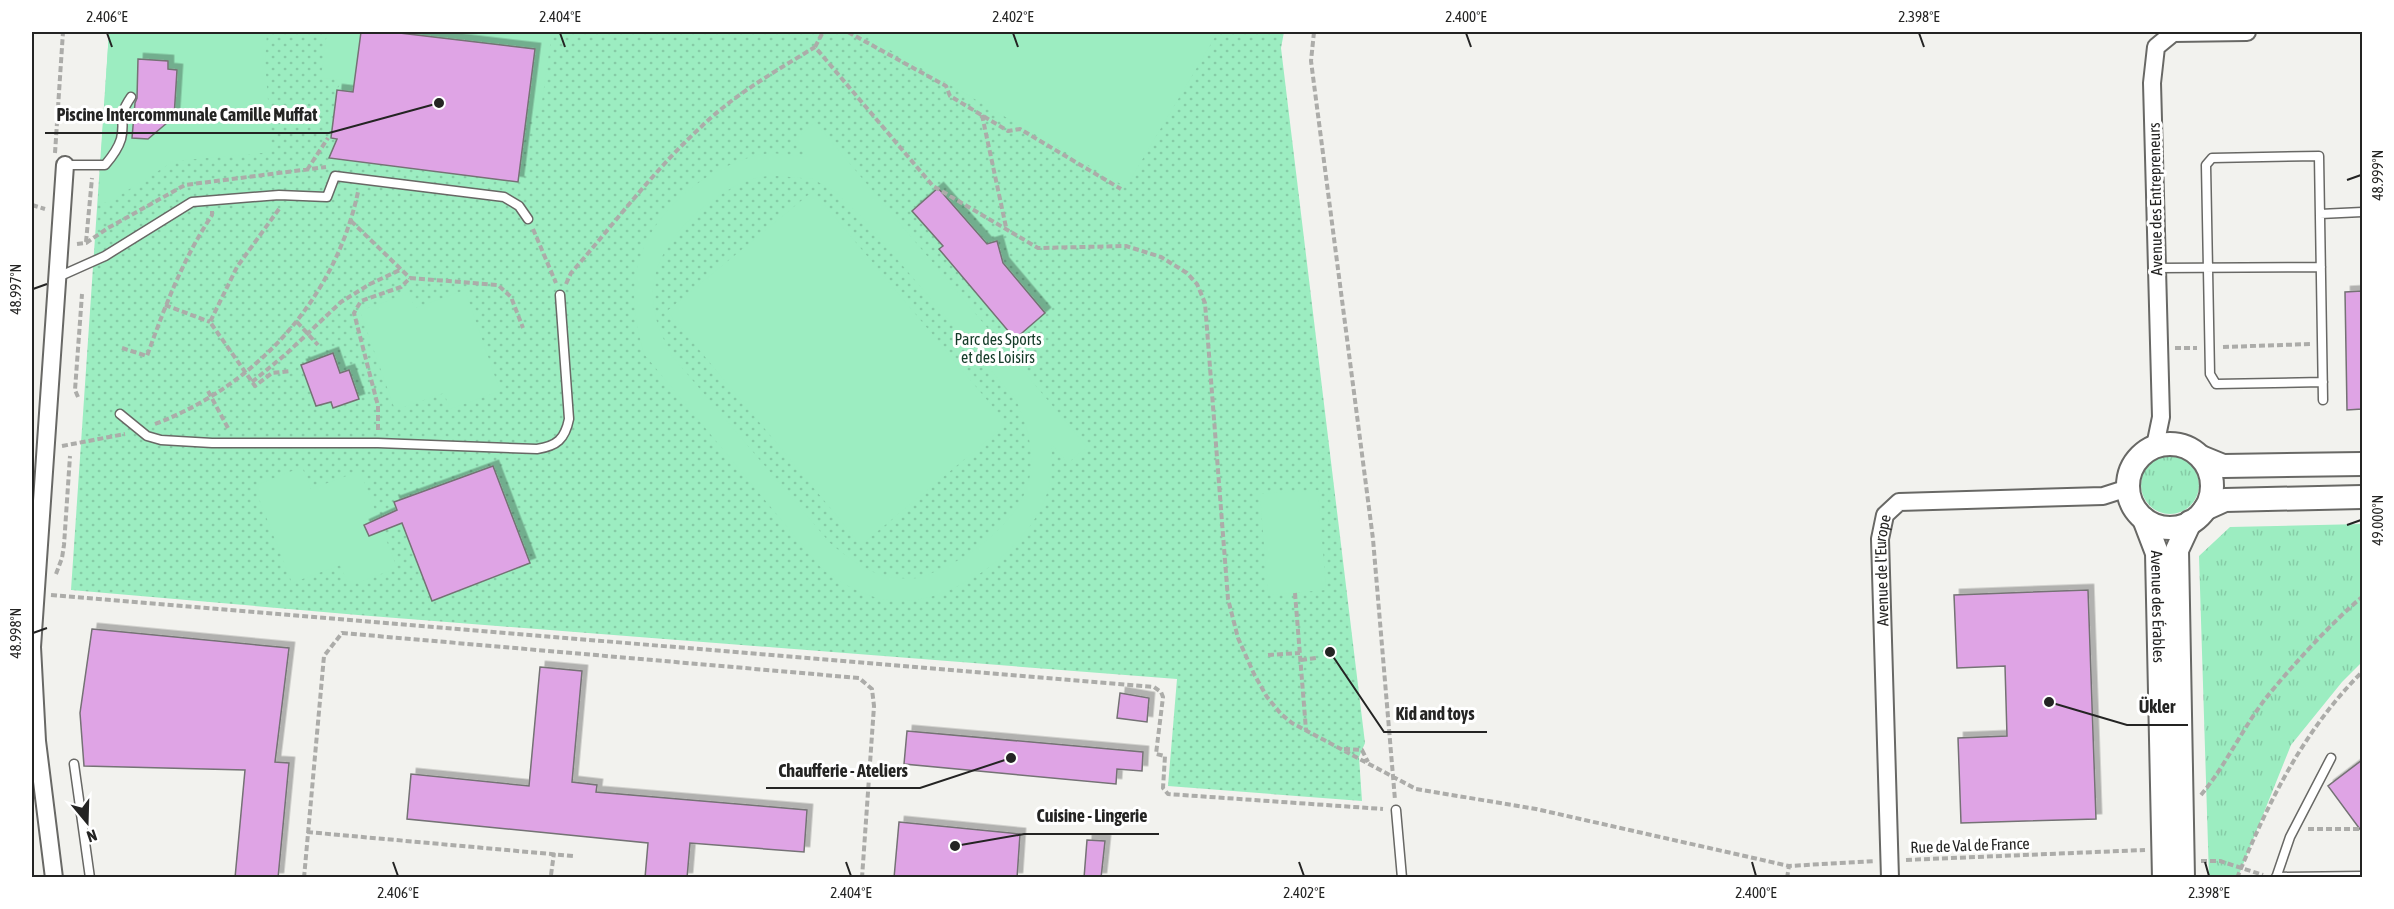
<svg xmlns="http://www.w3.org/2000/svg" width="2394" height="909" font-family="'Asap Condensed',sans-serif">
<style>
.grass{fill:url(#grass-tufts)}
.park{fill:url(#park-dots)}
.pitch{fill:#9cedc1;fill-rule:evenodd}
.building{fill:#dfa4e5;stroke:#747274;stroke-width:1.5;filter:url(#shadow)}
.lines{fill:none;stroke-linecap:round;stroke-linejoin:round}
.service-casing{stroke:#686865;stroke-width:11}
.minor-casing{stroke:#686865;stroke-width:20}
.secondary-casing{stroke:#686865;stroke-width:26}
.path{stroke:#acaca9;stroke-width:4;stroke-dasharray:6 3;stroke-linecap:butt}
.service{stroke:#fff;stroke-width:8}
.minor{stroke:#fff;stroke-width:16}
.secondary{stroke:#fff;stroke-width:22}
.ticks{fill:none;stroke:#242423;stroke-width:2}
.labels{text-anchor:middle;stroke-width:6;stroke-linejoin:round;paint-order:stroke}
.street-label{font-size:16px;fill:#242423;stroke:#fff}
.park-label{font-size:16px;fill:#143b28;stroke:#fff}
.leader{fill:none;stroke:#242423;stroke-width:2}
.callout-dot{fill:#242423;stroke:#fff;stroke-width:2}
.callout-label{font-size:18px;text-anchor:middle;font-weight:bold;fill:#242423;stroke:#fff;stroke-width:6;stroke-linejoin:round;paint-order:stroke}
.neatline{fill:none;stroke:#242423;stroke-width:2}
.ticks-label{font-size:15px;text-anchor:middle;fill:#242423}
</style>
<defs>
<pattern id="grass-tufts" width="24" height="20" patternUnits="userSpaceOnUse" patternTransform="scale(1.5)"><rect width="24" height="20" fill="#9cedc1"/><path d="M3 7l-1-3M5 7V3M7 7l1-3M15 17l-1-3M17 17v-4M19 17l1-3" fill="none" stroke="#86cba6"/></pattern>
<pattern id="park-dots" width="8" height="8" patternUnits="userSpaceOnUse" patternTransform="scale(1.5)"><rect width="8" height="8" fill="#9cedc1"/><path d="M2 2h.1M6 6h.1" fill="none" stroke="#86cba6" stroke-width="1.8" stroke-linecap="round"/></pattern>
<filter id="shadow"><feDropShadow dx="5.5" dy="-5.5" stdDeviation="0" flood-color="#0004"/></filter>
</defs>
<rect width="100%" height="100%" fill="#f2f2ee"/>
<!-- grass -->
<path class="grass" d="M2141 485a29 29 0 1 1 58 0a29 29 0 1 1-58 0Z
M2362 524V662L2342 682 2291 745 2238 877H2209L2199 556 2230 527Z"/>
<!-- park -->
<path class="park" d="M109 32H1284L1281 48 1365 743 1359 757 1362 801 1168 786 1177 679 358 615 71 590Z"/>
<!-- pitch -->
<path class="pitch" d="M109 32H267L265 61 272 152 174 161 109 202 98 203Z
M327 32H552L540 115H526L518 182 329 158 337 140 331 138 337 90 342 80 321 78Z
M859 32H1218L1126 187Z
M815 122 1087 447 1068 463 1052 445C1051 458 1052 473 1049 486 1036 544 956 604 897 601 868 599 844 585 822 569L644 354C638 331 632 307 635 282 641 219 700 170 758 155 773 151 793 156 808 157L795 140ZM779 176 813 179 835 192 860 215 1016 400C1027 424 1034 449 1030 475 1024 521 963 564 921 577 912 580 894 578 885 576 864 571 846 556 830 543L672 356C660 333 649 309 654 281 660 238 715 189 756 178 763 176 772 176 779 176Z
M813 191 1007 424 861 545 667 311Z
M465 290 500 391 450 409 444 393 395 410 360 311 409 293 415 308Z
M302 467 311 489 360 471 397 568 349 586 340 565 292 583 254 486Z
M1318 490 1326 590 1268 595 1260 494Z"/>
<!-- building -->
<path class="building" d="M361 32H391L535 49 518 182 329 158 337 139 331 138 337 90 353 92Z
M138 59 168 61V69L177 70 174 117 148 139 132 138 135 103 137 98Z
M938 188 987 244 997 241 1003 263 1045 313 1015 339 939 249 943 246 912 211Z
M2362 291V409L2347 410 2345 292Z
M333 353 340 373 349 370 359 399 333 408 331 402 316 406 301 365Z
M493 466 530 563 432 601 402 523 369 536 364 525 397 510 394 502Z
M2088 590 2096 819 1961 823 1958 738 2007 736 2005 666 1957 668 1954 595Z
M92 629 289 648 275 762 289 763 278 878H235L245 770 84 766 80 713Z
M540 667 582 671 572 782 597 785 596 792 807 810 804 852 690 843 687 878H645L648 843 407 819 411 774 529 786Z
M1120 693 1149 698 1147 722 1117 718Z
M907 731 1143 752 1142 771 1117 769 1116 784 904 764Z
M2362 760V832L2328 786Z
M899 822 1020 834 1017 878H894Z
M1087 840 1105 841 1101 878H1084Z"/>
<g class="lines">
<defs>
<path id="service" d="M65 165H105C111 158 118 149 121 139 126 119 116 119 131 97
M2320 214 2362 212
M2157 268 2321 267
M58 277 105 256 192 202 279 195 327 197 335 176 504 197 519 206 528 219
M2323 382 2216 384 2210 374 2206 165 2212 158 2319 156 2323 400
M120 414 147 436 161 440 212 443H378L537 449C557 446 565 439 569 419L560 295
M74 764 90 878
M1396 810 1402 878
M2276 877 2362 876
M2276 878 2290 837 2331 758"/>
<g id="minor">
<path d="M2155 446 2161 417 2152 83 2156 47 2173 33 2247 32"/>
<path d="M54 878 37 741 32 647 65 165"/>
<path id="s1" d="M1890 878 1880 539 1885 515 1899 502 2103 496 2128 488"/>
</g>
<g id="secondary">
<circle cx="2170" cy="486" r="42"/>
<path d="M2201 457 2223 466 2362 464"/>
<path d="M2205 509 2225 500 2362 497"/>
<path id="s2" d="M2144 519 2157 553 2164 878"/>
<path d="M2183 878 2177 550 2190 522"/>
</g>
</defs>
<!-- service casing -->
<use href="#service" class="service-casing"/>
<!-- minor casing -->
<use href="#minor" class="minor-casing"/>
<!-- secondary casing -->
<use href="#secondary" class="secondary-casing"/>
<!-- path -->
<path class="path" d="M848 32 946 86 950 96 1008 131 1020 129 1121 189
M1314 32 1311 61 1373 539 1395 800
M815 47 823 32
M982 115 1006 227
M55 153 63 32
M307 170 328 138
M32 205 45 209
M279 209 237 267 210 322 255 386 272 373 291 371
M351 221 410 278
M533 229 556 283
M86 242 92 178
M77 244 86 243 108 228 185 185 326 167
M566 284 571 273C614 224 654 170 702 126 735 94 776 71 815 47L933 186 1038 248 1126 246 1161 257 1187 273 1197 284 1205 303 1228 599 1238 638 1254 674 1267 697 1281 714 1292 723 1416 789 1536 809 1789 866
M165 305 210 322
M297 322 318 345
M2223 347 2311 344
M122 348 147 356C165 306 183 259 212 215V211
M2175 348H2197
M252 382 286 354 341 302 370 284 402 269
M208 391 228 428
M78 397 75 390 82 294
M155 424C257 385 335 299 358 192
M378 430V406L354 313 361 301 401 287 410 278 498 285 511 297 523 328
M62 446 125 434
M56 574 62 558 64 545 70 456
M1295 593 1306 730
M51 595 1154 687 1161 692 1163 697 1156 754 1165 756 1163 788 1168 794 1383 809
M1268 655 1300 653
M1301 660 1316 658
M1344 749 1362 750 1368 762
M2201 795C2226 765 2242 729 2266 698 2291 667 2332 622 2362 597
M2308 829H2362
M307 832 573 856
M1906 860 2145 850
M2201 861H2220L2263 875
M551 875 554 853
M304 878 324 656 342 633 859 678 872 689 874 706 862 878
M1787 878 1789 866 1875 861
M2237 878C2269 801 2303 731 2362 672"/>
<!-- service -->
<use href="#service" class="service"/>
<!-- minor -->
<use href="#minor" class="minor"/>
<!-- secondary -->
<use href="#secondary" class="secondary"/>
</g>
<!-- ticks -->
<path class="ticks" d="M107 33 112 47M560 33 565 47M1013 33 1018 47M1466 33 1471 47M1919 33 1924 47M2347 180 2361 175M33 289 47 284M2347 525 2361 520M33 633 47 628M393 862 398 876M846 862 851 876M1299 862 1304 876M1752 862 1756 876M2205 862 2209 876"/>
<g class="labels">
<!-- street labels -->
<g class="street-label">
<text transform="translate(2155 199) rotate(-91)" y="6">Avenue des Entrepreneurs</text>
<text dy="6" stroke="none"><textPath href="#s1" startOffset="308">Avenue de l'Europe</textPath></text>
<text dy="6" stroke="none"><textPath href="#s2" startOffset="90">Avenue des Érables</textPath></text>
<text transform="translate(1970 845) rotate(-2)" y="6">Rue de Val de France</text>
</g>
<!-- park labels -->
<g class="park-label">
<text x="998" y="345">Parc des Sports<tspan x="998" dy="18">et des Loisirs</tspan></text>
</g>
</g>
<!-- callouts -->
<path class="leader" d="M439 103L329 133H45M2049 702L2127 725H2188M1330 652L1384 732H1487M1011 758L920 788H766M955 846L1024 834H1159"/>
<g class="callout-dot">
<circle cx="439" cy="103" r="6"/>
<circle cx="2049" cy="702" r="6"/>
<circle cx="1330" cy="652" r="6"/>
<circle cx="1011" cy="758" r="6"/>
<circle cx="955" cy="846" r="6"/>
</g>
<g class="callout-label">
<text x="187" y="121">Piscine Intercommunale Camille Muffat</text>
<text x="2157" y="713">Ükler</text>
<text x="1435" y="720">Kid and toys</text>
<text x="843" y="777">Chaufferie - Ateliers</text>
<text x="1092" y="822">Cuisine - Lingerie</text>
</g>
<!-- border -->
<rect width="2394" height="909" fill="none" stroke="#ffffff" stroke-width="66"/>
<!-- north arrow -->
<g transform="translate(87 822) rotate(161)" stroke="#ffffff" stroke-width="4.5" paint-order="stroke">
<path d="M0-4.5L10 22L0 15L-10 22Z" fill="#242423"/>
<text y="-9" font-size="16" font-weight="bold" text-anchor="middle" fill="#242423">N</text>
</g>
<rect x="33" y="33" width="2328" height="843" class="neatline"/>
<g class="ticks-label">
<text x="107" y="22">2.406°E</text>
<text x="560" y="22">2.404°E</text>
<text x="1013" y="22">2.402°E</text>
<text x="1466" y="22">2.400°E</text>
<text x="1919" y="22">2.398°E</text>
<text transform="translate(2378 175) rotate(-90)" y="5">48.999°N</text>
<text transform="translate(16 289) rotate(-90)" y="5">48.997°N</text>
<text transform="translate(2378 520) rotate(-90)" y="5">49.000°N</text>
<text transform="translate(16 633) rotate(-90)" y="5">48.998°N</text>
<text x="398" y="898">2.406°E</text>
<text x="851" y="898">2.404°E</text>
<text x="1304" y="898">2.402°E</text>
<text x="1756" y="898">2.400°E</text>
<text x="2209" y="898">2.398°E</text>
</g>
</svg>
